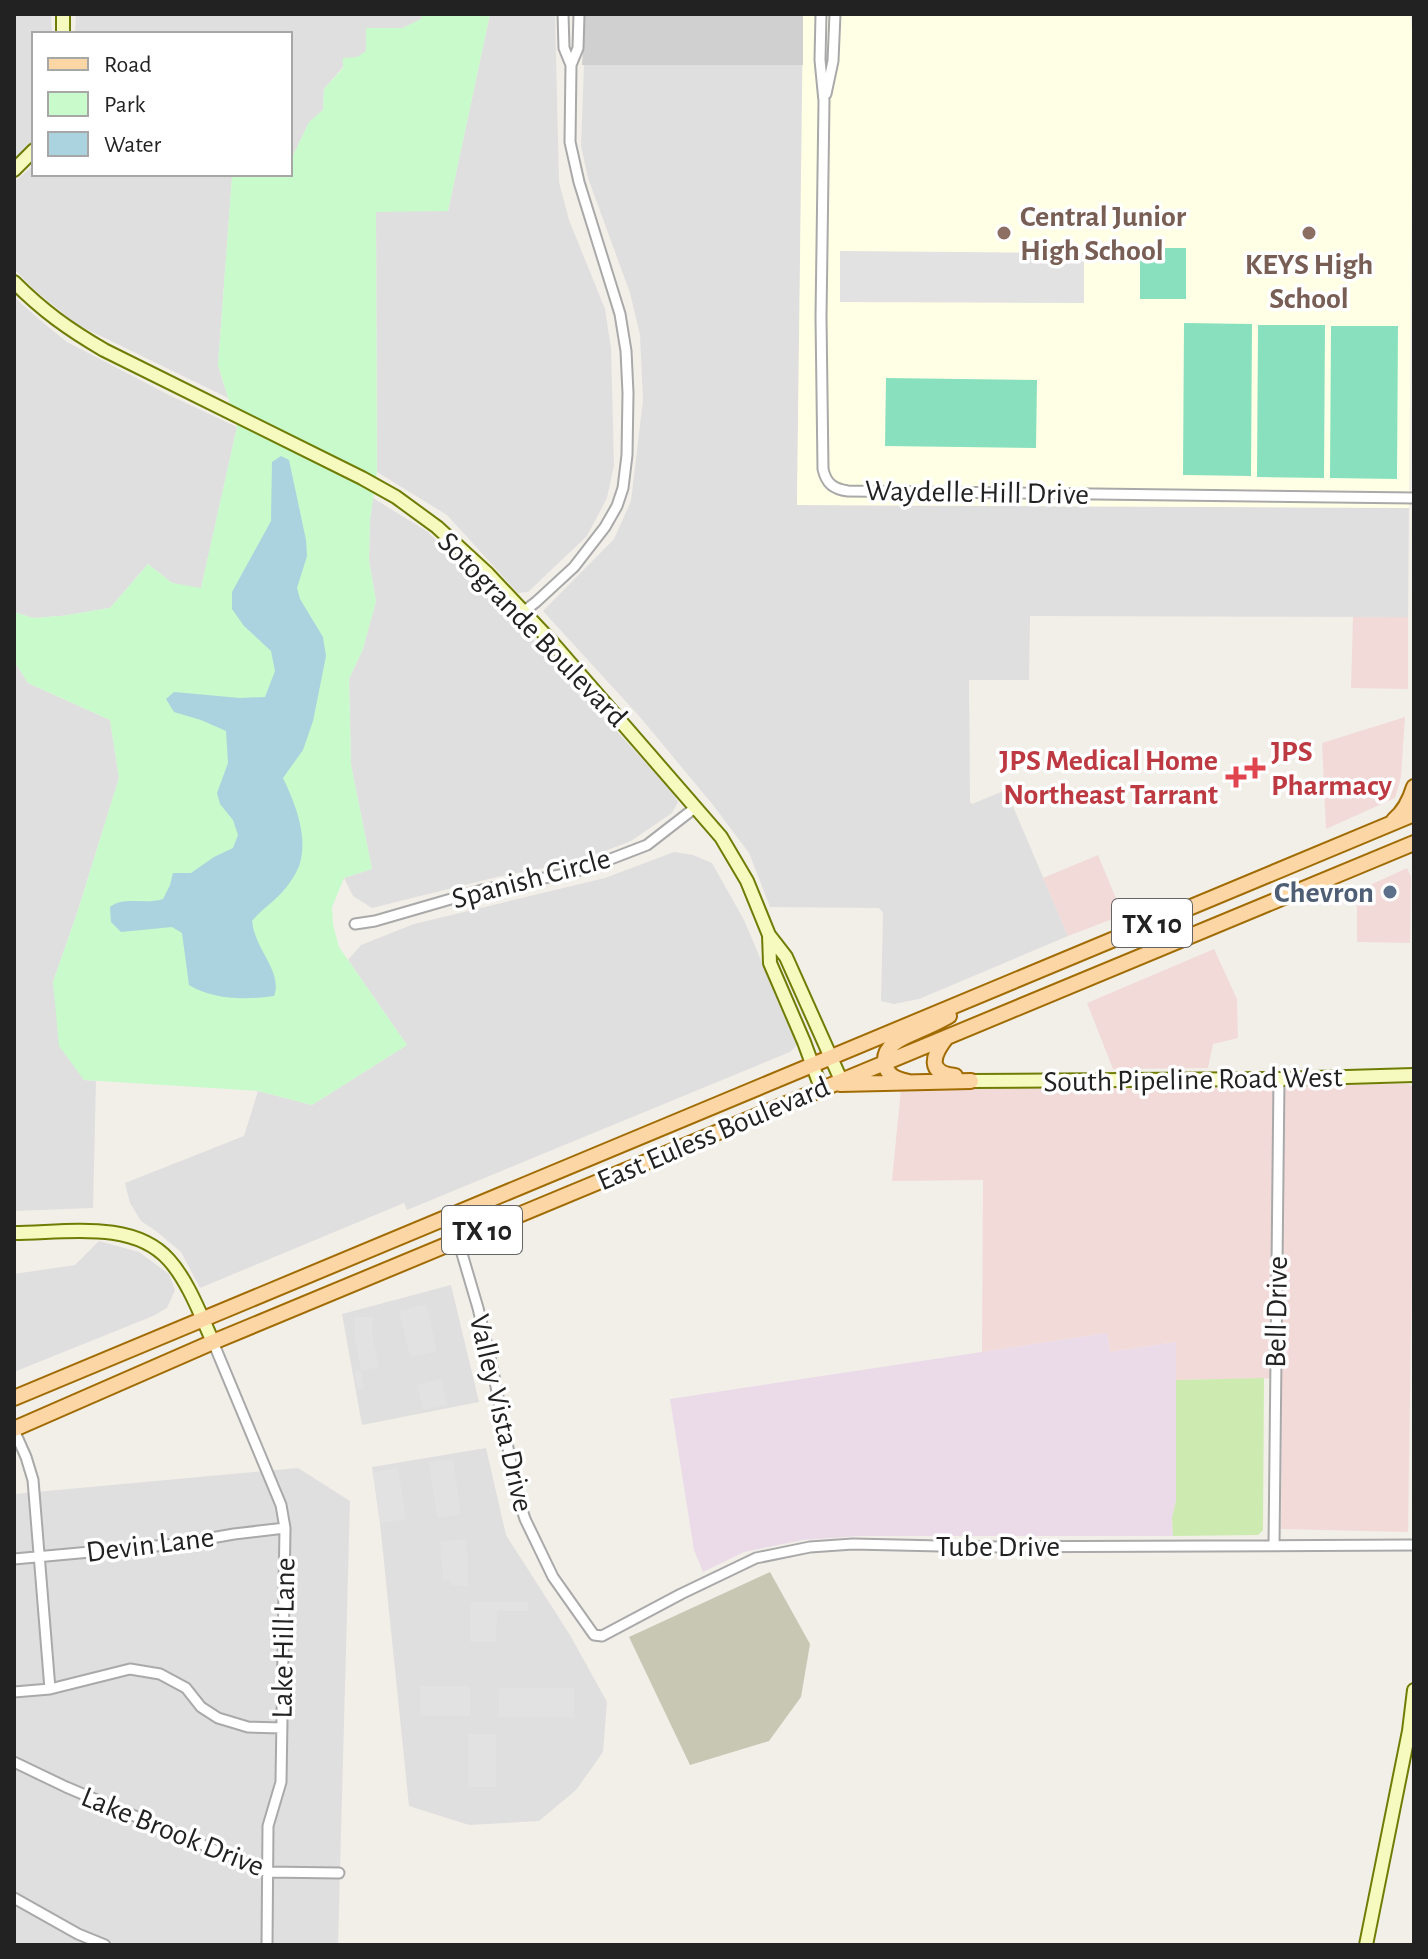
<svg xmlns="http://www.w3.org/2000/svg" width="1428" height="1959" font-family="'Alegreya Sans',sans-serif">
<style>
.residential{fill:#e0dfdf}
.commercial{fill:#f2dad9}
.industrial{fill:#ebdbe8}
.education{fill:#ffffe5}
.religious{fill:#d0d0d0}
.construction{fill:#c7c7b4}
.grass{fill:#cdebb0}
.park{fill:#c8facc}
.pitch{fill:#88e0be}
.parking{fill:#e2e2e2}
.water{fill:#aad3df}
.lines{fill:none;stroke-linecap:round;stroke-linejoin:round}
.street-casing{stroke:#a9a9a9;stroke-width:13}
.secondary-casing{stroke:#707d05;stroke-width:16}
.primary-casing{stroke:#a06b00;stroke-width:18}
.street{stroke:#fff;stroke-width:9}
.secondary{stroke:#f7fabf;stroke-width:12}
.primary{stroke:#fcd6a4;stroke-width:14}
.education-dot{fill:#8d6e63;stroke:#fff;stroke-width:3}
.health-dot{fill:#e0444e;stroke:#fff;stroke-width:3}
.service-dot{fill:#5c6f8a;stroke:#fff;stroke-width:3}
.labels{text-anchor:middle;stroke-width:7;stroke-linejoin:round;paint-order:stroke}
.shield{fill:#fff;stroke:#646464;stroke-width:2}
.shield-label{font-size:28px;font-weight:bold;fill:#222}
.education-label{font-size:30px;font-weight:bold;fill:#785e54;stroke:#fff;text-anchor:start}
.street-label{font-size:30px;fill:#222;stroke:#fff}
.health-label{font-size:30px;font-weight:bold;fill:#be3a42;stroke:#fff;text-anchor:start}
.service-label{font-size:30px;font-weight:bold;fill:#4e5e75;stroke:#fff;text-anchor:end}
</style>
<rect width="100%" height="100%" fill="#f2efe9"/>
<!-- residential -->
<path class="residential" d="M14 14H51L52 34H34V140L14 160Z
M76 14H422L421 19 403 28 343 67 324 89 323 110 309 123 290 162V34H75Z
M490 14H555L559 182 569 220 605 309 611 348 614 465 607 498 587 536 528 592 518 593 447 515 377 472 376 211H448Z
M584 65H803L797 505 1409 508 1408 617 1030 616 1029 680H969L970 802 972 804 1006 790 1068 936 919 999 894 1004 881 1001 883 913 879 908 770 907 749 853 713 805 640 717 543 611 614 539 631 501 643 400 640 335 630 293 588 178 581 146Z
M34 165V174H274L263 177 232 178 218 365 228 398 78 325 38 293 14 269V182Z
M14 297 40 320 67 342 171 396 237 427 201 589 172 583 148 564 110 608 61 616 33 618 14 612Z
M373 498 428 532 532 638 672 792 678 802 672 813 631 841 579 861 497 877 372 908 353 896 344 878 372 869 351 765 349 679 363 649 376 601 369 561 370 519Z
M14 661 28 683 110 720 119 778 78 910 53 982 84 1080 96 1081 93 1208 14 1211Z
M674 852 693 855 712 863 744 920 797 1045 790 1052 407 1210 404 1203 200 1288 181 1252 156 1231 141 1221 130 1203 125 1183 244 1136 258 1091 312 1105 407 1045 348 960 361 945 414 924 605 878Z
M99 1241 139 1252 169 1274 175 1290 167 1308 153 1316 14 1372V1274L75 1265Z
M451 1285 479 1402 362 1425 342 1314Z
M486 1448 506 1535 570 1635 607 1702 603 1752 576 1790 539 1821 469 1825 409 1806 380 1523 372 1467Z
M298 1468 350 1501 338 1945H14V1494Z"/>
<!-- commercial -->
<path class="commercial" d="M1353 617H1408V689L1351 688Z
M1405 717 1401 777 1395 798 1326 829 1322 743Z
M1098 855 1123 915 1068 936 1043 878Z
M1407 868 1411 877 1410 943 1357 942V891Z
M1214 949 1237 999 1238 1038 1213 1044 1208 1068 1113 1069 1087 1003Z
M1409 1084 1414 1088V1127L1408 1532 1281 1529 1282 1378 1176 1380V1342L1110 1352 1107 1333 982 1352 983 1180 892 1181 901 1088Z"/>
<!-- industrial -->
<path class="industrial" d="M1107 1333 1110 1352 1176 1342V1501L1172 1518 1173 1536H859L803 1540 744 1552 703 1572 694 1550 670 1399Z"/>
<!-- education -->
<path class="education" d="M803 14H1410L1413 38 1409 508 797 505Z"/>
<!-- religious -->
<path class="religious" d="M585 14H803V65H582Z"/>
<!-- construction -->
<path class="construction" d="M770 1572 810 1644 801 1697 769 1741 690 1765 629 1637Z"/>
<!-- grass -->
<path class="grass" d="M1264 1378 1263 1530 1258 1535 1173 1536 1172 1518 1176 1501V1380Z"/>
<!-- park -->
<path class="park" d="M422 14H490L448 211 376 212 377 472 370 519 369 561 376 601 363 649 349 679 351 765 372 869 344 878 332 907 333 925 339 947 407 1045 312 1105 258 1091 84 1080 59 1046 53 982 78 910 119 778 110 720 28 683 14 661V612L33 618 61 616 110 608 148 564 172 583 201 588 237 427 218 365 232 177 290 174V162L309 122 323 110 324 89 343 68V58L357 57 366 51V28H403L421 19Z"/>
<!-- pitch -->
<path class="pitch" d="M1140 248H1186V299H1140Z
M1184 323 1252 324 1251 476 1183 475Z
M1258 325H1325L1324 478 1257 477Z
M1331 326H1398L1397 479 1330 478Z
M886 378 1037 380 1036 448 885 446Z"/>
<!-- parking -->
<path class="parking" d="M840 251 1084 253V303L840 302Z
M426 1304 437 1351 410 1357 399 1311Z
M355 1317H373L372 1331 379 1367 361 1371 364 1389 357 1390 354 1372 361 1370 354 1334Z
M441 1379 447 1405 423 1410 417 1385Z
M453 1459 461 1514 437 1518 429 1462Z
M398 1468 406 1519 380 1523 373 1472Z
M465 1539 468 1558V1586L451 1585V1580H443L440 1541Z
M470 1602H528V1611H497L496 1642H470Z
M420 1686H470V1716H420Z
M499 1688H574V1718L498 1717Z
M468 1734H496V1787H468Z"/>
<!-- water -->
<path class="water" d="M281 456 289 460 306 540 307 556 297 588 300 599 323 637 326 656 313 721 303 750 283 778C295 803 308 835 300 863 298 871 290 883 284 890 275 901 262 909 252 921 253 925 253 930 255 934 261 954 282 975 274 996 245 1000 214 1000 189 985L182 933 172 927 121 932 111 922 110 907C124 896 145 905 163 899L170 885 173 873H191L214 857 233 848 238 835 233 820 220 804 217 793 228 763 226 731 201 720 174 712 166 699 174 692 240 698 265 697 275 671 271 651 244 626 232 609V592L271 521 272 462Z"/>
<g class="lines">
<defs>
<path id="street" d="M821 14 820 60 824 101 821 317 823 469C826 483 833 489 848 491L1414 498
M571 65 578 48 579 14
M826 94 833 61 835 14
M523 612 536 602 574 567 605 527 617 506 623 488 627 455 628 393 626 351 620 314 579 182 570 142 571 65 564 48 563 14
M355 924 375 921 482 890 570 873 590 867 647 845 696 807
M447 1217 458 1240 478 1308 492 1366 517 1494 525 1519 553 1577 594 1635 602 1636 681 1594 756 1558 810 1547 853 1544 985 1547 1414 1545
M213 1342 281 1505 285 1528 281 1782 268 1826 267 1945
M14 1430 26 1457 33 1480 50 1689
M1274 1545 1279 1079
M14 1559 177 1544 234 1534 285 1528
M14 1692 50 1689 130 1669 160 1674 186 1688 201 1707 218 1718 248 1727 282 1728
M14 1762 66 1787 267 1872 339 1873
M14 1898 78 1934 105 1945"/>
<path id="secondary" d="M63 34V14
M14 170 34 150
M14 282C43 311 68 329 104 350L362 478 396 497 437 527 488 574 551 641 721 837 747 881 769 935 786 957 841 1080
M769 935 770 963 804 1042 821 1088
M971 1081 1279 1079 1414 1075
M14 1233C63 1233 133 1219 169 1260 188 1281 201 1316 213 1342
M1366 1945 1409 1731 1414 1690"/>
<path id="primary" d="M1394 820C1405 811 1410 800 1414 787
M946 1038C932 1056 927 1073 955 1076
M908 1082C897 1079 887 1077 885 1063 883 1043 906 1037 920 1030 930 1026 940 1021 949 1016
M840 1084 971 1081
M14 1398 1414 814
M14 1429 213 1342 1414 843"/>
</defs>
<!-- street casing -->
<use href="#street" class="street-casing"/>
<!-- secondary casing -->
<use href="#secondary" class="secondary-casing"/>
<!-- primary casing -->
<use href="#primary" class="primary-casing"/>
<!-- street -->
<use href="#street" class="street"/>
<!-- secondary -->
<use href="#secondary" class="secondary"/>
<!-- primary -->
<use href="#primary" class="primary"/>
</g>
<!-- markers -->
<g class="education-dot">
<circle cx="1004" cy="233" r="8"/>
<circle cx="1309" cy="233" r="8"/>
</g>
<g class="health-dot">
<path d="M1251 756h8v8h8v8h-8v8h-8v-8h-8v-8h8z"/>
<path d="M1232 765h8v8h8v8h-8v8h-8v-8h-8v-8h8z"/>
</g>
<circle class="service-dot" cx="1390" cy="892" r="8"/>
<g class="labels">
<!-- shield labels -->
<g class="shield">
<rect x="1112" y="899" width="80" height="48" rx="6"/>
<rect x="442" y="1206" width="80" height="48" rx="6"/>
</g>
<g class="shield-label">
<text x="1152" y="933">TX 10</text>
<text x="482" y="1240">TX 10</text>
</g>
<!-- education labels -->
<g class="education-label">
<text x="1020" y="226">Central Junior<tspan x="1020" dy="34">High School</tspan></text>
<text x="1309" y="274" text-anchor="middle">KEYS High<tspan x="1309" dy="34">School</tspan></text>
</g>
<!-- street labels -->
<g class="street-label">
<text transform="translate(977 492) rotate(1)" y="10">Waydelle Hill Drive</text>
<text transform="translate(533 629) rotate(46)" y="10">Sotogrande Boulevard</text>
<text transform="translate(531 878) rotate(-15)" y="10">Spanish Circle</text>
<text transform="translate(1193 1079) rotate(-1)" y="10">South Pipeline Road West</text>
<text transform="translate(713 1133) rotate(-23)" y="10">East Euless Boulevard</text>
<text transform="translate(1276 1312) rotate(-89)" y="10">Bell Drive</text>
<text transform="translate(502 1413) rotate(77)" y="10">Valley Vista Drive</text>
<text transform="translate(150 1544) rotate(-7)" y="10">Devin Lane</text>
<text x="998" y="1556">Tube Drive</text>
<text transform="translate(283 1638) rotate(-89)" y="10">Lake Hill Lane</text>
<text transform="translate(173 1831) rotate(22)" y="10">Lake Brook Drive</text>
</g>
<!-- health labels -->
<g class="health-label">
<text x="1271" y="761">JPS<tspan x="1271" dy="34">Pharmacy</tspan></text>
<text x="1218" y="770" text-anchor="end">JPS Medical Home<tspan x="1218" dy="34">Northeast Tarrant</tspan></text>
</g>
<!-- service labels -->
<g class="service-label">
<text x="1374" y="902">Chevron</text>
</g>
</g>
<!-- border -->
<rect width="1428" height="1959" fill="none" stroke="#222222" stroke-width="32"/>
<!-- legend -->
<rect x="32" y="32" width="260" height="144" fill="#ffffff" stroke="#a7a7a7" stroke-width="2"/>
<rect x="48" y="58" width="40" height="12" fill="#fcd6a4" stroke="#a7a7a7" stroke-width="2"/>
<text x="104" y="72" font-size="24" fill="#222222">Road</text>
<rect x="48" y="92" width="40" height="24" fill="#c8facc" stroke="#a7a7a7" stroke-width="2"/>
<text x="104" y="112" font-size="24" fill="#222222">Park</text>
<rect x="48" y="132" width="40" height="24" fill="#aad3df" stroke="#a7a7a7" stroke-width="2"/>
<text x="104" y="152" font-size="24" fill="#222222">Water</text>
</svg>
